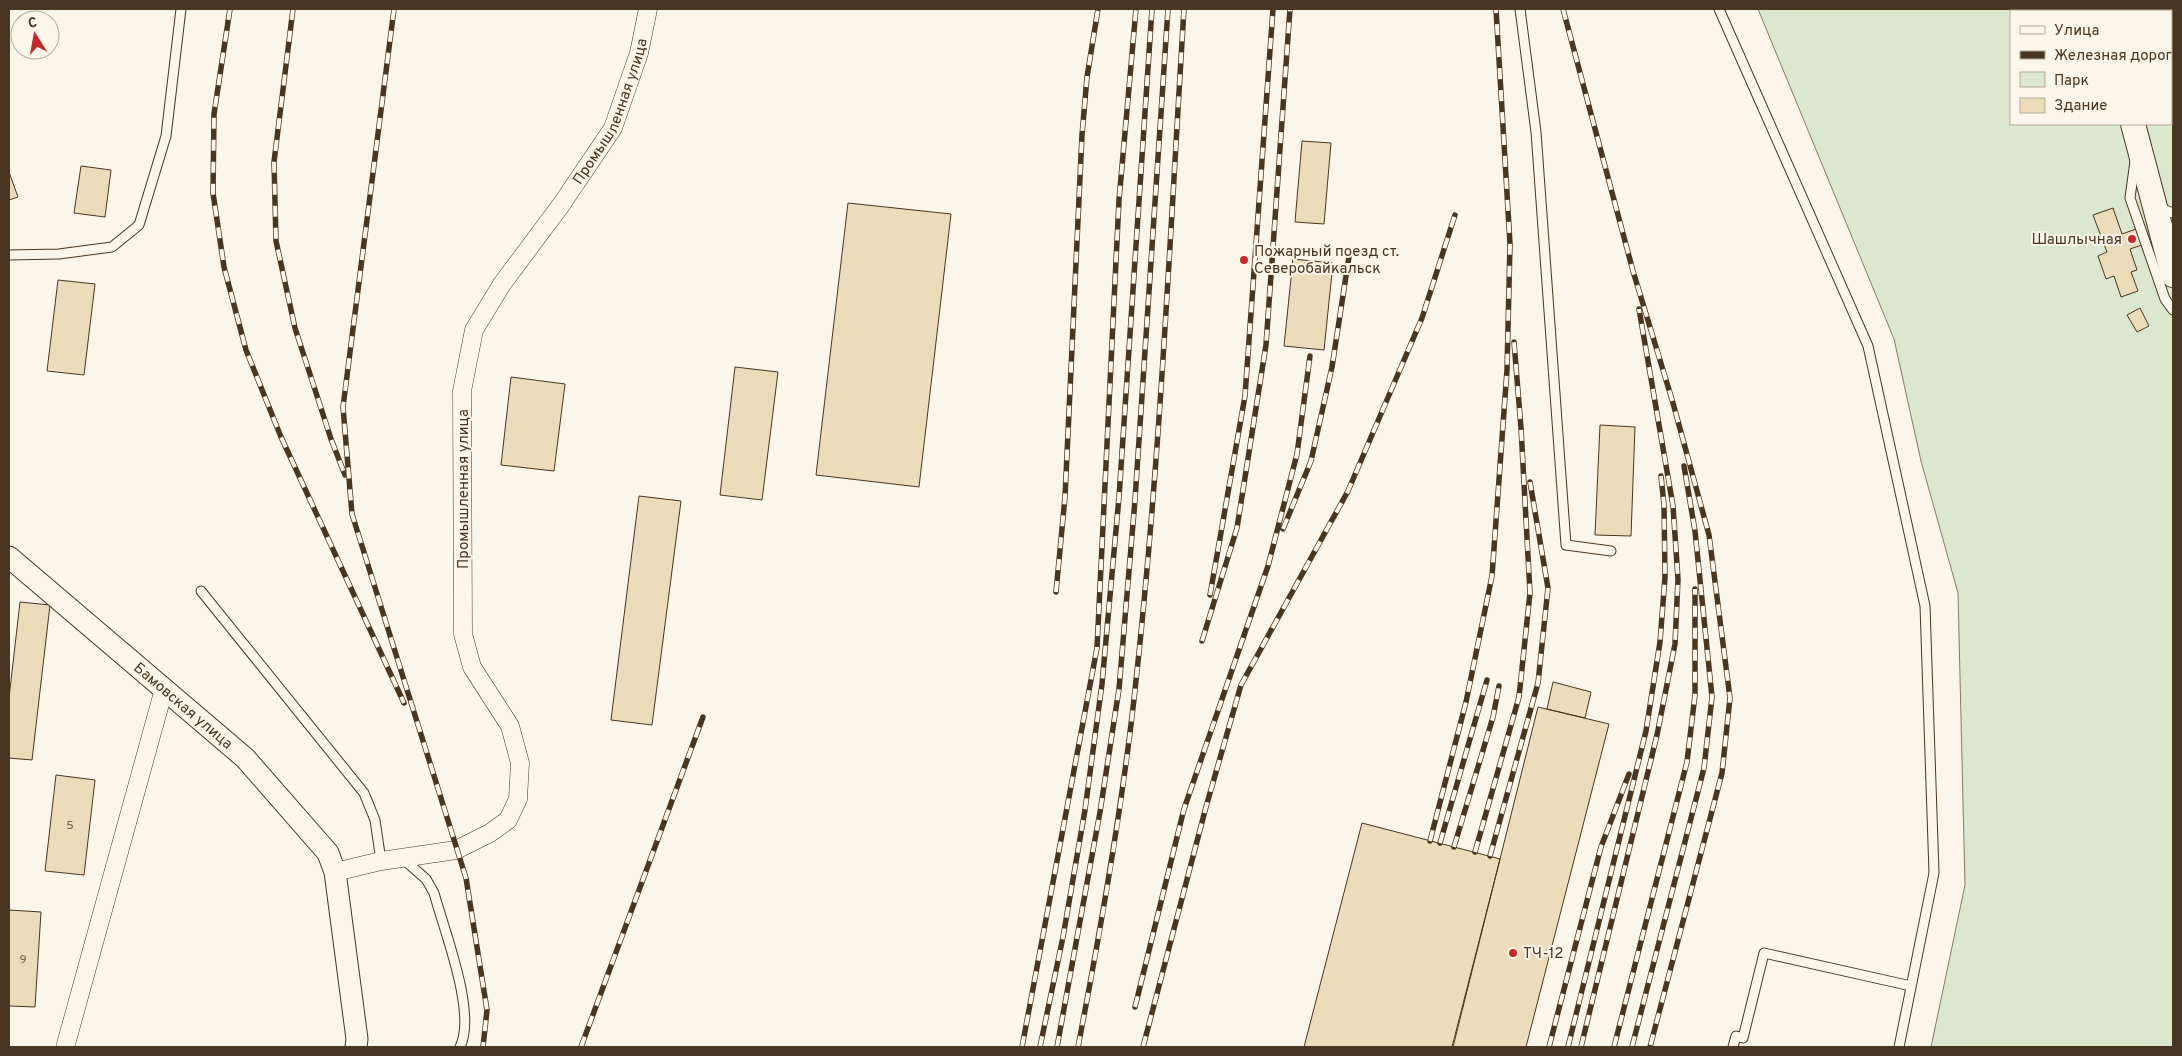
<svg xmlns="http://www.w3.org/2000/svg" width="2182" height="1056" font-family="Overpass,sans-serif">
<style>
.green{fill:#dce7d0;stroke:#887966;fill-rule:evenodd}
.building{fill:#ecdcbc;stroke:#4a3520}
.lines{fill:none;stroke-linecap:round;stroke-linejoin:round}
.service-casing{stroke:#4a3520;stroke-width:11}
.minor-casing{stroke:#4a3520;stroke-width:19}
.tertiary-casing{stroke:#4a3520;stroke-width:23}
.secondary-casing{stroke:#4a3520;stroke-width:26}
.service{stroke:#fbf6e9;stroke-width:9}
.minor{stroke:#fbf6e9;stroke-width:18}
.tertiary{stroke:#fbf6e9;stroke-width:21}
.secondary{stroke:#fbf6e9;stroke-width:24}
.rail-casing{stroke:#4a3520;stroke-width:5.5}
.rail{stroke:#fbf6e9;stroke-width:4;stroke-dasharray:11;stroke-linecap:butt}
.poi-dot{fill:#c62828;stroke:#fbf6e9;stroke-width:2}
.labels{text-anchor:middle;stroke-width:4;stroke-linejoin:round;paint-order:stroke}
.number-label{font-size:12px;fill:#725f47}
.street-label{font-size:15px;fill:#4a3520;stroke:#fbf6e9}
.poi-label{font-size:15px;fill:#4a3520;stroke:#fbf6e9;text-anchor:start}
</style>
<rect width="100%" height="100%" fill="#fbf6e9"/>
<!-- green -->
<path class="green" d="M1758 9H2173V1047H1931L1965 885 1958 593 1921 461 1894 339ZM2011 11H2171V124H2011Z"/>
<!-- building -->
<path class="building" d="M1302 141 1331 143 1324 224 1295 222Z
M81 166 111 170 105 217 74 213Z
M9 172 18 197 9 200Z
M848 203 951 214 919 487 816 475Z
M2113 208 2122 234 2136 229 2142 245 2130 249 2137 270 2131 272 2138 291 2121 297 2114 276 2106 279 2098 256 2107 252 2093 215Z
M1293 259 1333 263 1324 350 1284 346Z
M58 280 95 284 84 375 47 371Z
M2140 308 2149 326 2137 332 2127 315Z
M735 367 778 372 762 500 720 495Z
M511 377 565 384 554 471 501 465Z
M1600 425 1635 427 1631 536 1595 535Z
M639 496 681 501 652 725 611 720Z
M20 602 50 605 32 760 9 758V698Z
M1553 682 1591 692 1585 718 1547 709Z
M1538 707 1609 724 1526 1047H1453Z
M56 775 95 780 84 875 45 871Z
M1362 823 1500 859 1452 1047H1304Z
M9 910 41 912 35 1007 9 1006Z"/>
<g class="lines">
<defs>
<path id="service" d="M1520 9 1536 132 1566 545 1611 551
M1719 9 1868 346 1925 606 1934 873 1899 1047
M2135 161 2130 198 2165 299 2173 310
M2158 207 2173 213
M9 255 59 254 112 247 139 225 166 136 181 9
M201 591 364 793 375 820 381 861
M402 858 426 879 434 893C444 930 477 1013 460 1047
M1733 1047 1736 1036 1743 1038 1764 953 1911 986"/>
<g id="minor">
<path id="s1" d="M335 872 381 861 456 850 490 833 508 820 518 799 520 763 510 726 472 667 463 634 462 391 474 330 502 284 561 205 613 128 639 53 648 9"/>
<path d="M66 1044 164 689"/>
</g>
<g id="tertiary">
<path id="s2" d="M9 557 245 758 328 853 335 872 357 1039 356 1047"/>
</g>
<path id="secondary" d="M2104 9 2105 11
M2133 124 2173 275"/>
</defs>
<!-- service casing -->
<use href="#service" class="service-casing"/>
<!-- minor casing -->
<use href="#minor" class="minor-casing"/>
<!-- tertiary casing -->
<use href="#tertiary" class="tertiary-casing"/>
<!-- secondary casing -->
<use href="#secondary" class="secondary-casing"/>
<!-- service -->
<use href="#service" class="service"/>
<!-- minor -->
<use href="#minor" class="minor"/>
<!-- tertiary -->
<use href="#tertiary" class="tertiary"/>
<!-- secondary -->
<use href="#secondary" class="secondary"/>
<defs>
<path id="rail" d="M230 9 214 114 213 193 224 267 246 350 281 437 404 703
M293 9 274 162 276 241 295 328 331 439 345 475
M394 9 343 407 352 514 466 878 487 1010 483 1047
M1563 9 1633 271 1673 403 1709 535 1730 698 1722 773 1650 1047
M1283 529 1311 461 1332 367 1350 250
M1056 592 1065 497 1082 135 1087 77 1098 9
M1210 595 1245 396 1273 9
M1202 641 1237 528 1266 345 1290 9
M1430 841 1466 702 1492 576 1507 370 1510 244 1496 9
M1440 843 1487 680
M1454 847 1493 717 1499 686
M1475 852 1519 697 1530 593 1521 428 1514 342
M1490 856 1538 683 1548 588 1530 482
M1135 1007 1184 809 1268 566 1297 454 1310 356
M581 1047 703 717
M1022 1047 1097 648 1119 200 1136 9
M1040 1047 1063 937 1085 810 1102 684 1119 497 1152 9
M1057 1047 1100 812 1119 689 1135 500 1168 9
M1078 1047C1101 928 1122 810 1135 690 1160 464 1170 236 1184 9
M1143 1047 1206 807 1241 685 1348 491 1422 318 1455 215
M1549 1047 1601 847 1629 774
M1568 1047 1646 731 1660 642 1665 577 1664 505 1661 476
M1581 1047 1657 735 1675 644 1678 579 1673 506 1639 309
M1614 1047 1687 762 1695 695V589
M1632 1047 1704 768 1712 697 1695 531 1684 466"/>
</defs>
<!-- rail casing -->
<use href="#rail" class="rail-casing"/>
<!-- rail -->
<use href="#rail" class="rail"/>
</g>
<!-- markers -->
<g class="poi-dot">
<circle cx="2132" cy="239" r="5"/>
<circle cx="1244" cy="260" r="5"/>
<circle cx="1513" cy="953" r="5"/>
</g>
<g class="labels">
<!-- number labels -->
<g class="number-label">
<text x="70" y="829">5</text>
<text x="23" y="963">9</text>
</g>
<!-- street labels -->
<g class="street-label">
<text dy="5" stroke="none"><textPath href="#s1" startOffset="950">Промышленная улица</textPath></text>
<text transform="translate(463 489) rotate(-90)" y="5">Промышленная улица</text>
<text dy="5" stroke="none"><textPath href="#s2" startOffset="229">Бамовская улица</textPath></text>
</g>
<!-- poi labels -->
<g class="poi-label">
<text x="2122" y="244" text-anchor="end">Шашлычная</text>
<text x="1254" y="256">Пожарный поезд ст.<tspan x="1254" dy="17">Северобайкальск</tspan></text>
<text x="1523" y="958">ТЧ-12</text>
</g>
</g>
<!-- border -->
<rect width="2182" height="1056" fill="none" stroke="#4a3520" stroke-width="20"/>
<!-- legend -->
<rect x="2010" y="10" width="162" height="115" fill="#fbf6e9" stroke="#b4a999"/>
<rect x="2020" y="26" width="25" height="8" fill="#fbf6e9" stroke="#b4a999"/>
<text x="2054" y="35" font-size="15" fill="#4a3520">Улица</text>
<rect x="2020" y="51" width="25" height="8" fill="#4a3520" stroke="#b4a999"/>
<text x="2054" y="60" font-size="15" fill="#4a3520">Железная дорога</text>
<rect x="2020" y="72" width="25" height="15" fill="#dce7d0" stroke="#b4a999"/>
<text x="2054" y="85" font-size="15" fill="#4a3520">Парк</text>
<rect x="2020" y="98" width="25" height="15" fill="#ecdcbc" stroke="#b4a999"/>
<text x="2054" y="110" font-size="15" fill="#4a3520">Здание</text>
<!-- north arrow -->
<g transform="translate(35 35) rotate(349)"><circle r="24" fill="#fbf6e9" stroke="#b4a999"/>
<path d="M0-4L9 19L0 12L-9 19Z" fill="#c62828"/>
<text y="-8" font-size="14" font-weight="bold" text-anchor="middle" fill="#4a3520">С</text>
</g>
</svg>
